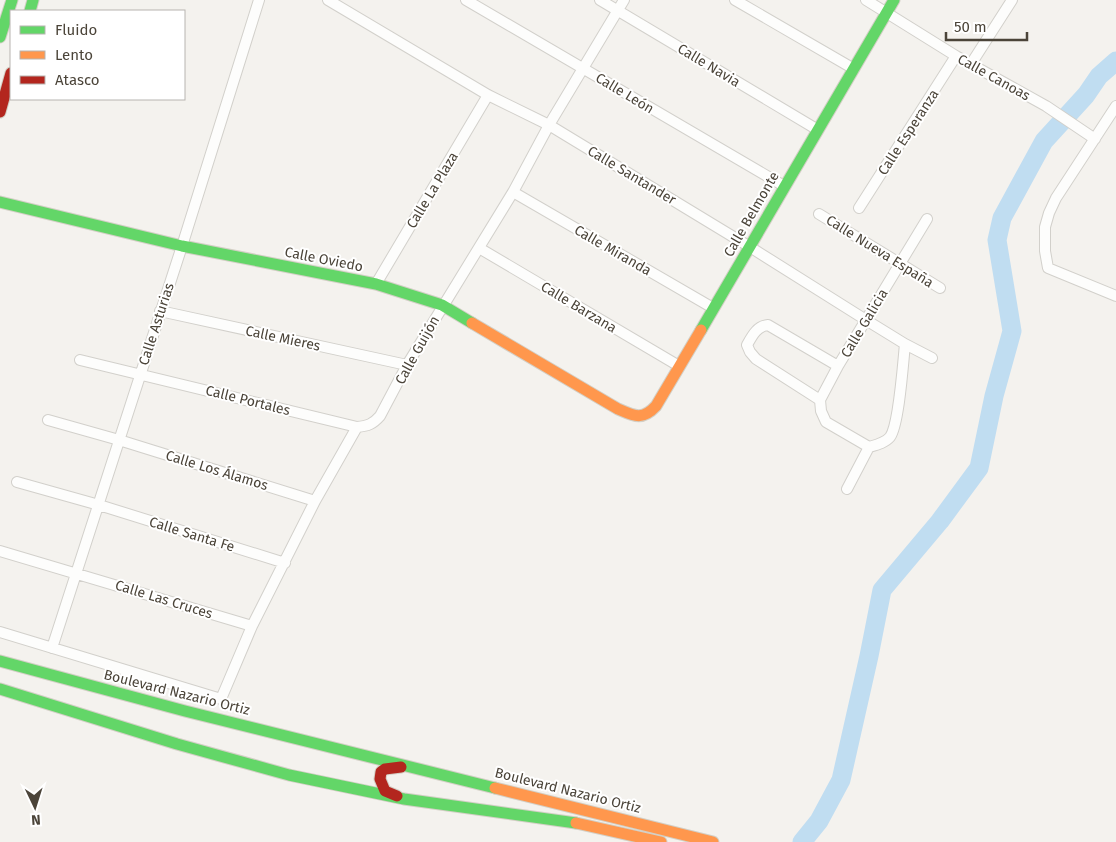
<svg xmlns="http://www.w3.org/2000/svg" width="1116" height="842" font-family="'Fira Sans',sans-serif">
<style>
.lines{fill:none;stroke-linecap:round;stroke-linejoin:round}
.river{stroke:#c0ddf1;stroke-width:19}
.street-casing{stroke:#d2d0cb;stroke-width:12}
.fast-casing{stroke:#d3cfc5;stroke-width:13}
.slow-casing{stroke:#d3cfc5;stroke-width:13}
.jam-casing{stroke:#d3cfc5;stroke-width:13}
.street{stroke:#fdfdfc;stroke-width:10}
.fast{stroke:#63d668;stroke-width:11}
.slow{stroke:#ff974d;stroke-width:11}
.jam{stroke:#b3261e;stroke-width:11}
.labels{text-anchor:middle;stroke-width:4;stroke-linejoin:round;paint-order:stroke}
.street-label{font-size:14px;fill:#4b4439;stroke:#fff}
</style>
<rect width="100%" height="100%" fill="#f4f2ee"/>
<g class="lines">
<!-- river -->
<path class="river" d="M802 842 819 821 841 780 869 656 882 590 940 521 979 468 994 396 1012 331 997 240 1002 218 1044 141 1086 95 1099 76 1116 61"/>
<defs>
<path id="street" d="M328 0 488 95 549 125 750 247 866 320 905 344 932 358
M466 0 784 186
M600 0 818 130
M735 0 854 69
M866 0 956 56 1046 106 1095 139
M971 64 1012 0
M1116 106 1056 198 1049 213 1045 227V251L1048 268 1116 296
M513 192 713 308
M859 208 956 56
M819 214 940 288
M479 248 679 366
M376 284 488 95
M160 311 407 365
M80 360 357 427
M820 400 756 359 750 352 747 345C752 336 757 326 768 325L838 366
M48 420 119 440 315 501
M869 447 826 422 821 411 820 400 838 366 927 219
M17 482 99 505 285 563
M847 489 869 447C876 445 885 443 890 437 899 425 903 363 905 344
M0 551 252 626
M0 632 221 699 252 626 315 501 357 427C368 426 373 424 380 416L407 365 513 192 549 125 624 0
M52 648 182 246 259 0"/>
<path id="fast" d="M30 11 33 0
M0 37 12 0
M0 202 182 246 376 284 442 305 472 323
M701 330 894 0
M0 661 185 711 495 788
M0 689 177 744 289 775 404 799 576 823"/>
<path id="slow" d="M472 323 618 409C634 416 642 421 656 406L701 330
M495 788 713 842
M576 823 661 842"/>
<path id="jam" d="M0 112 11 73
M397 796 385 791 380 779 381 772 385 769 401 767"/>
</defs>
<!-- street casing -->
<use href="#street" class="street-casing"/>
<!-- fast casing -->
<use href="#fast" class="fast-casing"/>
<!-- slow casing -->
<use href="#slow" class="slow-casing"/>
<!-- jam casing -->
<use href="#jam" class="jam-casing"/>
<!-- street -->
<use href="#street" class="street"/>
<!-- fast -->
<use href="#fast" class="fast"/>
<!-- slow -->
<use href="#slow" class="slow"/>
<!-- jam -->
<use href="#jam" class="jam"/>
</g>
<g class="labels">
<!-- street labels -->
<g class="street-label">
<text transform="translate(709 65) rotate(31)" y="5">Calle Navia</text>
<text transform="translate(994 77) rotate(29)" y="5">Calle Canoas</text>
<text transform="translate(625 93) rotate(31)" y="5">Calle León</text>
<text transform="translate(908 132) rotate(-57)" y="5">Calle Esperanza</text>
<text transform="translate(632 175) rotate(31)" y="5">Calle Santander</text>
<text transform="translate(432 190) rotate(-59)" y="5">Calle La Plaza</text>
<text transform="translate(751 214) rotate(-60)" y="5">Calle Belmonte</text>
<text transform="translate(613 250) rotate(30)" y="5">Calle Miranda</text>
<text transform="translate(880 251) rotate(32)" y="5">Calle Nueva España</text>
<text transform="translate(324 259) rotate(11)" y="5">Calle Oviedo</text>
<text transform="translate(579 307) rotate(31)" y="5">Calle Barzana</text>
<text transform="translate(864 323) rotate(-59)" y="5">Calle Galicia</text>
<text transform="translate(156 324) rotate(-72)" y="5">Calle Asturias</text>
<text transform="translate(283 338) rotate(12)" y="5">Calle Mieres</text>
<text transform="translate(417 350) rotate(-61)" y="5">Calle Guijón</text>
<text transform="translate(248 400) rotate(14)" y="5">Calle Portales</text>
<text transform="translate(217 470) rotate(17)" y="5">Calle Los Álamos</text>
<text transform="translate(192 534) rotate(17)" y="5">Calle Santa Fe</text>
<text transform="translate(164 599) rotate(17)" y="5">Calle Las Cruces</text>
<text transform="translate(177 692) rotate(14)" y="5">Boulevard Nazario Ortiz</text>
<text transform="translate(568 790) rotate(14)" y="5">Boulevard Nazario Ortiz</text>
</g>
</g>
<!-- legend -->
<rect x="10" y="10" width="175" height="90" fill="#ffffff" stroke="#b7b4b0"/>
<rect x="20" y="26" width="25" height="8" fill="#63d668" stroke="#b7b4b0"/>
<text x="55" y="35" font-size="15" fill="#4b4439">Fluido</text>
<rect x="20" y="51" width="25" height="8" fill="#ff974d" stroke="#b7b4b0"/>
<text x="55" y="60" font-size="15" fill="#4b4439">Lento</text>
<rect x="20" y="76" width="25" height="8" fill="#b3261e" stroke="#b7b4b0"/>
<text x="55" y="85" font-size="15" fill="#4b4439">Atasco</text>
<!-- north arrow -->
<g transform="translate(35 807) rotate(176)" stroke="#ffffff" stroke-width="4" paint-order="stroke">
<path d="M0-4L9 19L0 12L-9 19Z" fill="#4b4439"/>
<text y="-8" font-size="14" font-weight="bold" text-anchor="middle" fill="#4b4439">N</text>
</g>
<!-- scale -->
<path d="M946 32v8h81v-8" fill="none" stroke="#4b4439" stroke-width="2.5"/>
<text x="954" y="32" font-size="15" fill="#4b4439" stroke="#ffffff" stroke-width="4" paint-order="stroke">50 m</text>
</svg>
